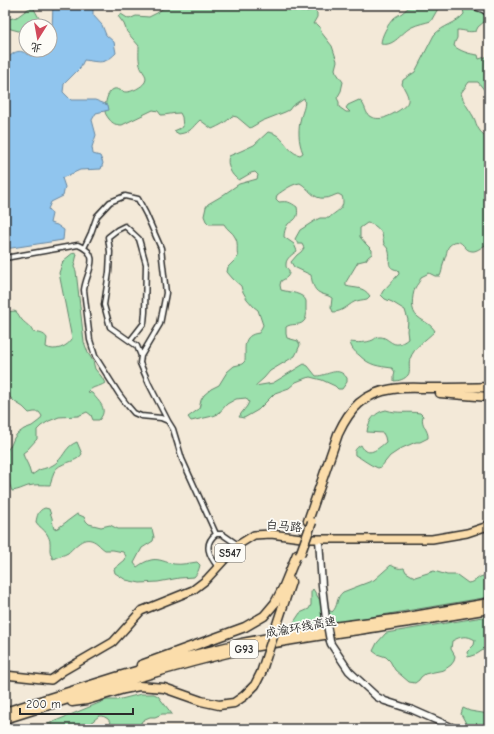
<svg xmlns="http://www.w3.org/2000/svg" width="494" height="734" font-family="'Comic Neue','LXGW WenKai TC',sans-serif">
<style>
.green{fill:#9be0ac;stroke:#63866c}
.water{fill:#90c5ee;stroke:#6887a0}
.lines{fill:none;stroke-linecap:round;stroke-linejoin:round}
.street-casing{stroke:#2b2b2b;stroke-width:7}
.secondary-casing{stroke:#2b2b2b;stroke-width:9}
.primary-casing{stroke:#2b2b2b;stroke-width:10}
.highway-casing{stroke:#2b2b2b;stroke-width:11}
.street{stroke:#fdfcf7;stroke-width:4}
.secondary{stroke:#fdfcf7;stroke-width:6}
.primary{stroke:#fbddab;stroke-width:7}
.highway{stroke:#fbddab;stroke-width:8}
.secondary-bridge-casing{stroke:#2b2b2b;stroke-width:9;stroke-linecap:butt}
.highway-bridge-casing{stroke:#2b2b2b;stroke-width:11;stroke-linecap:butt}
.secondary-bridge{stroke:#fdfcf7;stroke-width:6}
.highway-bridge{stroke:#fbddab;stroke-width:8}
.labels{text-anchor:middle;stroke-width:3.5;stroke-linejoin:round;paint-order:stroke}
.shield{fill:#fdfcf7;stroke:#6a6a68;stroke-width:1}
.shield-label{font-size:11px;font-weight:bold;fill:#2b2b2b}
.street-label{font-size:12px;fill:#2b2b2b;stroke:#fdfcf7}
</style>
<rect width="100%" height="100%" fill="#f3e9d8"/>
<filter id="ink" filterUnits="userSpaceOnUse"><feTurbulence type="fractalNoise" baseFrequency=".025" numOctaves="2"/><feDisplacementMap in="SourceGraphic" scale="8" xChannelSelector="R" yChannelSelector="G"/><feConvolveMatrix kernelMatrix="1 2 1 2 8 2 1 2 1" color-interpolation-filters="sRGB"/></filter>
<g filter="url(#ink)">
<!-- green -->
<path class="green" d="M167 5H289V10L303 12 314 10 317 13V17L313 24H317L320 27 321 32 332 46 337 61 335 69 336 72 343 82 341 91 337 98 339 102V107L346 112H350L346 108 348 105 359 100C366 104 365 115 371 117 375 119 383 119 386 117 392 115 407 107 408 101 409 95 404 89 402 84L403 80 415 72 434 35C443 25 456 24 464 14L463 9 461 5H489V11L486 13 485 21 478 27 476 31C468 33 465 30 457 30V38L455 42 454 46C460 51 469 54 478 55L479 59 489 56V96L478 82H469L461 93C463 102 469 109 473 116 476 121 476 126 480 131 485 137 486 134 489 143V243C484 245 477 252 472 251 464 251 463 239 454 242 453 243 450 245 449 246 447 248 447 252 446 255 445 258 444 261 443 264 442 269 442 272 440 276H435L429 273 421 277C420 282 417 284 415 288 412 296 410 312 418 317 424 322 431 324 435 331 426 340 414 347 410 359 408 364 411 371 408 375 405 379 399 381 394 381V376L395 372 392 368C378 366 370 366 359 355 355 352 351 348 350 342 357 343 366 343 373 340 375 339 376 337 379 337 390 336 392 352 408 339L407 331 408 320 405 310 392 302 385 299 381 295 383 291 399 274 398 270C385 268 391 260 389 252 389 249 386 247 384 244 383 241 383 237 382 234 379 228 374 224 367 223L360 228V237L366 244 372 250V254L368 257 366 260 358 262 346 282V286C356 289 363 286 370 296L367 299C363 300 358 300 354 302 347 306 342 312 333 312L331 307 332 298C328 295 324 295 320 293 313 290 312 281 311 275L294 267 291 262 297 255 301 252 304 248 302 244H298L295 239 300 230 316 220 320 218H329C337 210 346 209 342 196L338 194C334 195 330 198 325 198 313 200 309 188 300 183 292 184 284 190 277 195L276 199 279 202C288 201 290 202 297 207 298 212 298 217 294 220 292 222 290 222 288 224 285 228 284 233 284 237L294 244 297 251C293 254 286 258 286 264 286 270 287 266 289 271 290 276 285 279 281 281L280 285 281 290C288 292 304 293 306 301 306 304 306 308 306 311 307 314 306 320 303 322 299 326 291 323 286 327V334L287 338 298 341 300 345 297 352 295 356 270 371 264 378 255 386 273 383 304 364 308 366 316 376C328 376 338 365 347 378V382L342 389H338L335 386 322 380 310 377 306 378 296 382 289 388 275 393 258 410 244 418 239 417C242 411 247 408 249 402L246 398 236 399 227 404 218 414 213 416 191 421 188 417 199 409 201 400 204 395 211 389 219 385 227 372 234 366 242 364 245 361C246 349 241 335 259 333L263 325 258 310 254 307 247 299 242 290 241 286 233 279 227 272 228 267 238 257C236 250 239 243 235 237 233 232 227 230 224 224H209L206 221 204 216 206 207 208 204 220 197 239 184 257 179 258 175 255 172 251 173 239 180C231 176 226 164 229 156L241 151 254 145 268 132C284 133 286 153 300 155L303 153C298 141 298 129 301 117 303 110 306 105 304 98L292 106 289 110 285 112 262 121 250 128 237 117 232 116C227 122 219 126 212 129L200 120C191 128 192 132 179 134L174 131 183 127 182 117 180 113C173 113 167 115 161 115L158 111 153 110 122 125C116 125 113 124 109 119 107 116 105 114 105 111 105 104 107 91 114 89 118 88 122 92 126 92 132 92 142 87 145 82 148 76 143 73 141 68 138 61 139 53 139 46L127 32 124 24 118 16 121 14 129 19 136 16 149 17 157 13Z
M413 5H440L431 21C425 23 418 24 412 27 401 32 395 47 381 44 381 36 388 24 394 18 396 16 399 15 402 13 406 10 408 7 413 5Z
M33 7 40 20C37 28 33 26 26 26V33L11 29 5 25V20L17 17 28 9Z
M74 252 77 254 74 267 76 271 84 342 88 353 93 361 95 369 101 376 105 383C98 388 94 385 88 392L92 393C99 402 109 409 99 420H93L91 415 87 412 78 416 59 417 49 421 41 426 37 430V439L27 450 23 453 24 457 28 465 31 475C34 474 36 472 39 470 45 468 52 467 57 462 65 455 66 446 77 442L82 454C76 464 59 461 54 472 52 476 52 481 50 485 43 485 35 484 28 486 22 488 19 490 12 491L5 472V453L11 445 14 438 17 434 24 429 32 426 40 420 42 416 39 412H34L29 413 23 407 15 402 9 396 5 395V308L9 312C18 309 17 314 22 320 27 325 30 326 33 332 39 333 44 333 47 338L46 347C55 352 67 347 72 339L59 273 63 261Z
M386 410C398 414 408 411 420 413L423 416C420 425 429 430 428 438L420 442H416L402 448 390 456 381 467 378 468C369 465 363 459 355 455 354 450 356 448 361 445 362 447 363 449 365 450 371 456 381 446 386 442L385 437 383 433 367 432C368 421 375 412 386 410Z
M45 508 49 509 52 518 53 525 54 529 58 528 77 514 84 517 86 521 89 524 101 527 110 525 118 529H152L154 537 153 541 142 548 134 563 137 567C141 564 146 561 151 560 159 558 167 563 174 564 182 565 189 563 197 562L200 565C199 570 197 574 194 577L179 578 158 582 140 583 126 580 115 573 114 569 125 560 126 556 123 552 113 550H105C102 548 100 546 98 544 85 533 77 545 68 553 63 556 58 556 53 559 52 557 50 553 50 550 50 543 51 541 47 534 44 529 39 527 36 522 37 516 38 510 45 508Z
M391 565C396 568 399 569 404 568L406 572 411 575 415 577 434 571 447 575H457L468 583 473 582 480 577 489 574V597L288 631 300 613 309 609 311 605V592L313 589 324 607 332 612C339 606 335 598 343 592L374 580Z
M489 616V646L477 654 468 657 467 652 474 645 475 640C467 635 461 636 452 641L451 649 455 656 454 661 451 665 444 670 429 673 425 674 421 677 419 680 415 683 409 682 395 670 390 661 386 657 377 654 373 651 377 643 386 633Z
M141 694H154L158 696 172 714H162L155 717H150L145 719 141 722 143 729H115L108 719 103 716H99L83 729H52L53 728 52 724H48L104 701 107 700H117Z
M463 708 470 711 489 714V729H469L461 714Z"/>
<!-- water -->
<path class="water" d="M53 5H93V15L102 25 106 35 114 42 116 53C104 65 100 62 84 60L80 68 64 84 63 92 71 100H95L108 105 109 110 96 113 92 120 96 135 92 147 93 154 100 156 103 163 101 169 80 170 62 178 65 187 63 196 51 202 48 209 52 214 50 223 57 225 64 230 63 240 5 249V87L10 85 8 72V58C17 49 21 50 31 56L35 50H50V32L52 30Z"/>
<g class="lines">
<defs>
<path id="street" d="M469 5 483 10 489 14
M84 248 91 233 97 216 110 202 125 196 138 199 146 214 161 248 166 293 160 324 141 356 140 363 149 384 168 421
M5 258 78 245C103 255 86 272 84 290L90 340 95 356 119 394 128 406 134 413 141 416 161 418 168 421 173 429 182 459 216 534
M130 341 144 323 145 312 146 264 139 239 125 226 117 230 108 237 110 252 109 272 104 305 110 327 137 346 141 356
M218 567C209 556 203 544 216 534H222L238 545"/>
<path id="secondary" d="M319 539 322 586 326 619
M330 641 331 644 349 671 377 697 385 701 413 710 456 729"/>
<path id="primary" d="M5 675 51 680 63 671 113 642 141 611 193 590 206 580 238 545 254 535 271 534 309 539H432L467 533 485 527 489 524"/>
<path id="highway" d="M440 393 489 397
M308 521 338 434C350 408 364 393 393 389 405 387 418 388 430 388 450 388 469 388 489 387
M282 609 291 582
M141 665 245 627 264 616 275 603 283 588 297 554
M72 702 87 700 124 689 139 686 164 688 201 701 219 705 234 703 244 696 255 685 261 673
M5 712 116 677 170 661 242 643 317 629 402 618 489 603
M5 719C84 694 163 668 244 649 296 638 349 632 402 623 431 619 460 614 489 609"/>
</defs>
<!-- street casing -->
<use href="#street" class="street-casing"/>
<!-- secondary casing -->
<use href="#secondary" class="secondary-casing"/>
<!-- primary casing -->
<use href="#primary" class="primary-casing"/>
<!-- highway casing -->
<use href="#highway" class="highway-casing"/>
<!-- street -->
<use href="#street" class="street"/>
<!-- secondary -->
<use href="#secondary" class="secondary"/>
<!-- primary -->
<use href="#primary" class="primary"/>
<!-- highway -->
<use href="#highway" class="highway"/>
<defs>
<path id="secondary-bridge" d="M326 619 330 641"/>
<path id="highway-bridge" d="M300 555 312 522
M261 673 282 609"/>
</defs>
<!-- secondary-bridge casing -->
<use href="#secondary-bridge" class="secondary-bridge-casing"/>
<!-- highway-bridge casing -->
<use href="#highway-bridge" class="highway-bridge-casing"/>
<!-- secondary-bridge -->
<use href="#secondary-bridge" class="secondary-bridge"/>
<!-- highway-bridge -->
<use href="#highway-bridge" class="highway-bridge"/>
</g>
</g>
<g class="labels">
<!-- shield labels -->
<g class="shield">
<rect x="215" y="544" width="30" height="18" rx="3"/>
<rect x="230" y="640" width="28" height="18" rx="3"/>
</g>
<g class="shield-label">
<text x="230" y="557">S547</text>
<text x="244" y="653">G93</text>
</g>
<!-- street labels -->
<g class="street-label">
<text transform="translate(284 526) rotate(4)" y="4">白马路</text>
<text transform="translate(301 627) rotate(-10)" y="4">成渝环线高速</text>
</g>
</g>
<!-- margin -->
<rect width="494" height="734" fill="none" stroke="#fdfcf7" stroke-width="20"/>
<rect x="10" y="10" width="474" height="714" fill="none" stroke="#2b2b2b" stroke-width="1.5" filter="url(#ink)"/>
<!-- north arrow -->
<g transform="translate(38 38) rotate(191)"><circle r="19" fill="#fdfcf7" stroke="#a9a8a5"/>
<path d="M0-3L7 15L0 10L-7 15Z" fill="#d1495b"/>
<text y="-6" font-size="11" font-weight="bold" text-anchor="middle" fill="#2b2b2b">北</text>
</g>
<!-- scale -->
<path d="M20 708v6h113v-6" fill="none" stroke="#2b2b2b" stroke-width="2"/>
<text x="26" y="708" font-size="12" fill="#2b2b2b" stroke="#fdfcf7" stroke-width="3" paint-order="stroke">200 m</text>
</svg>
